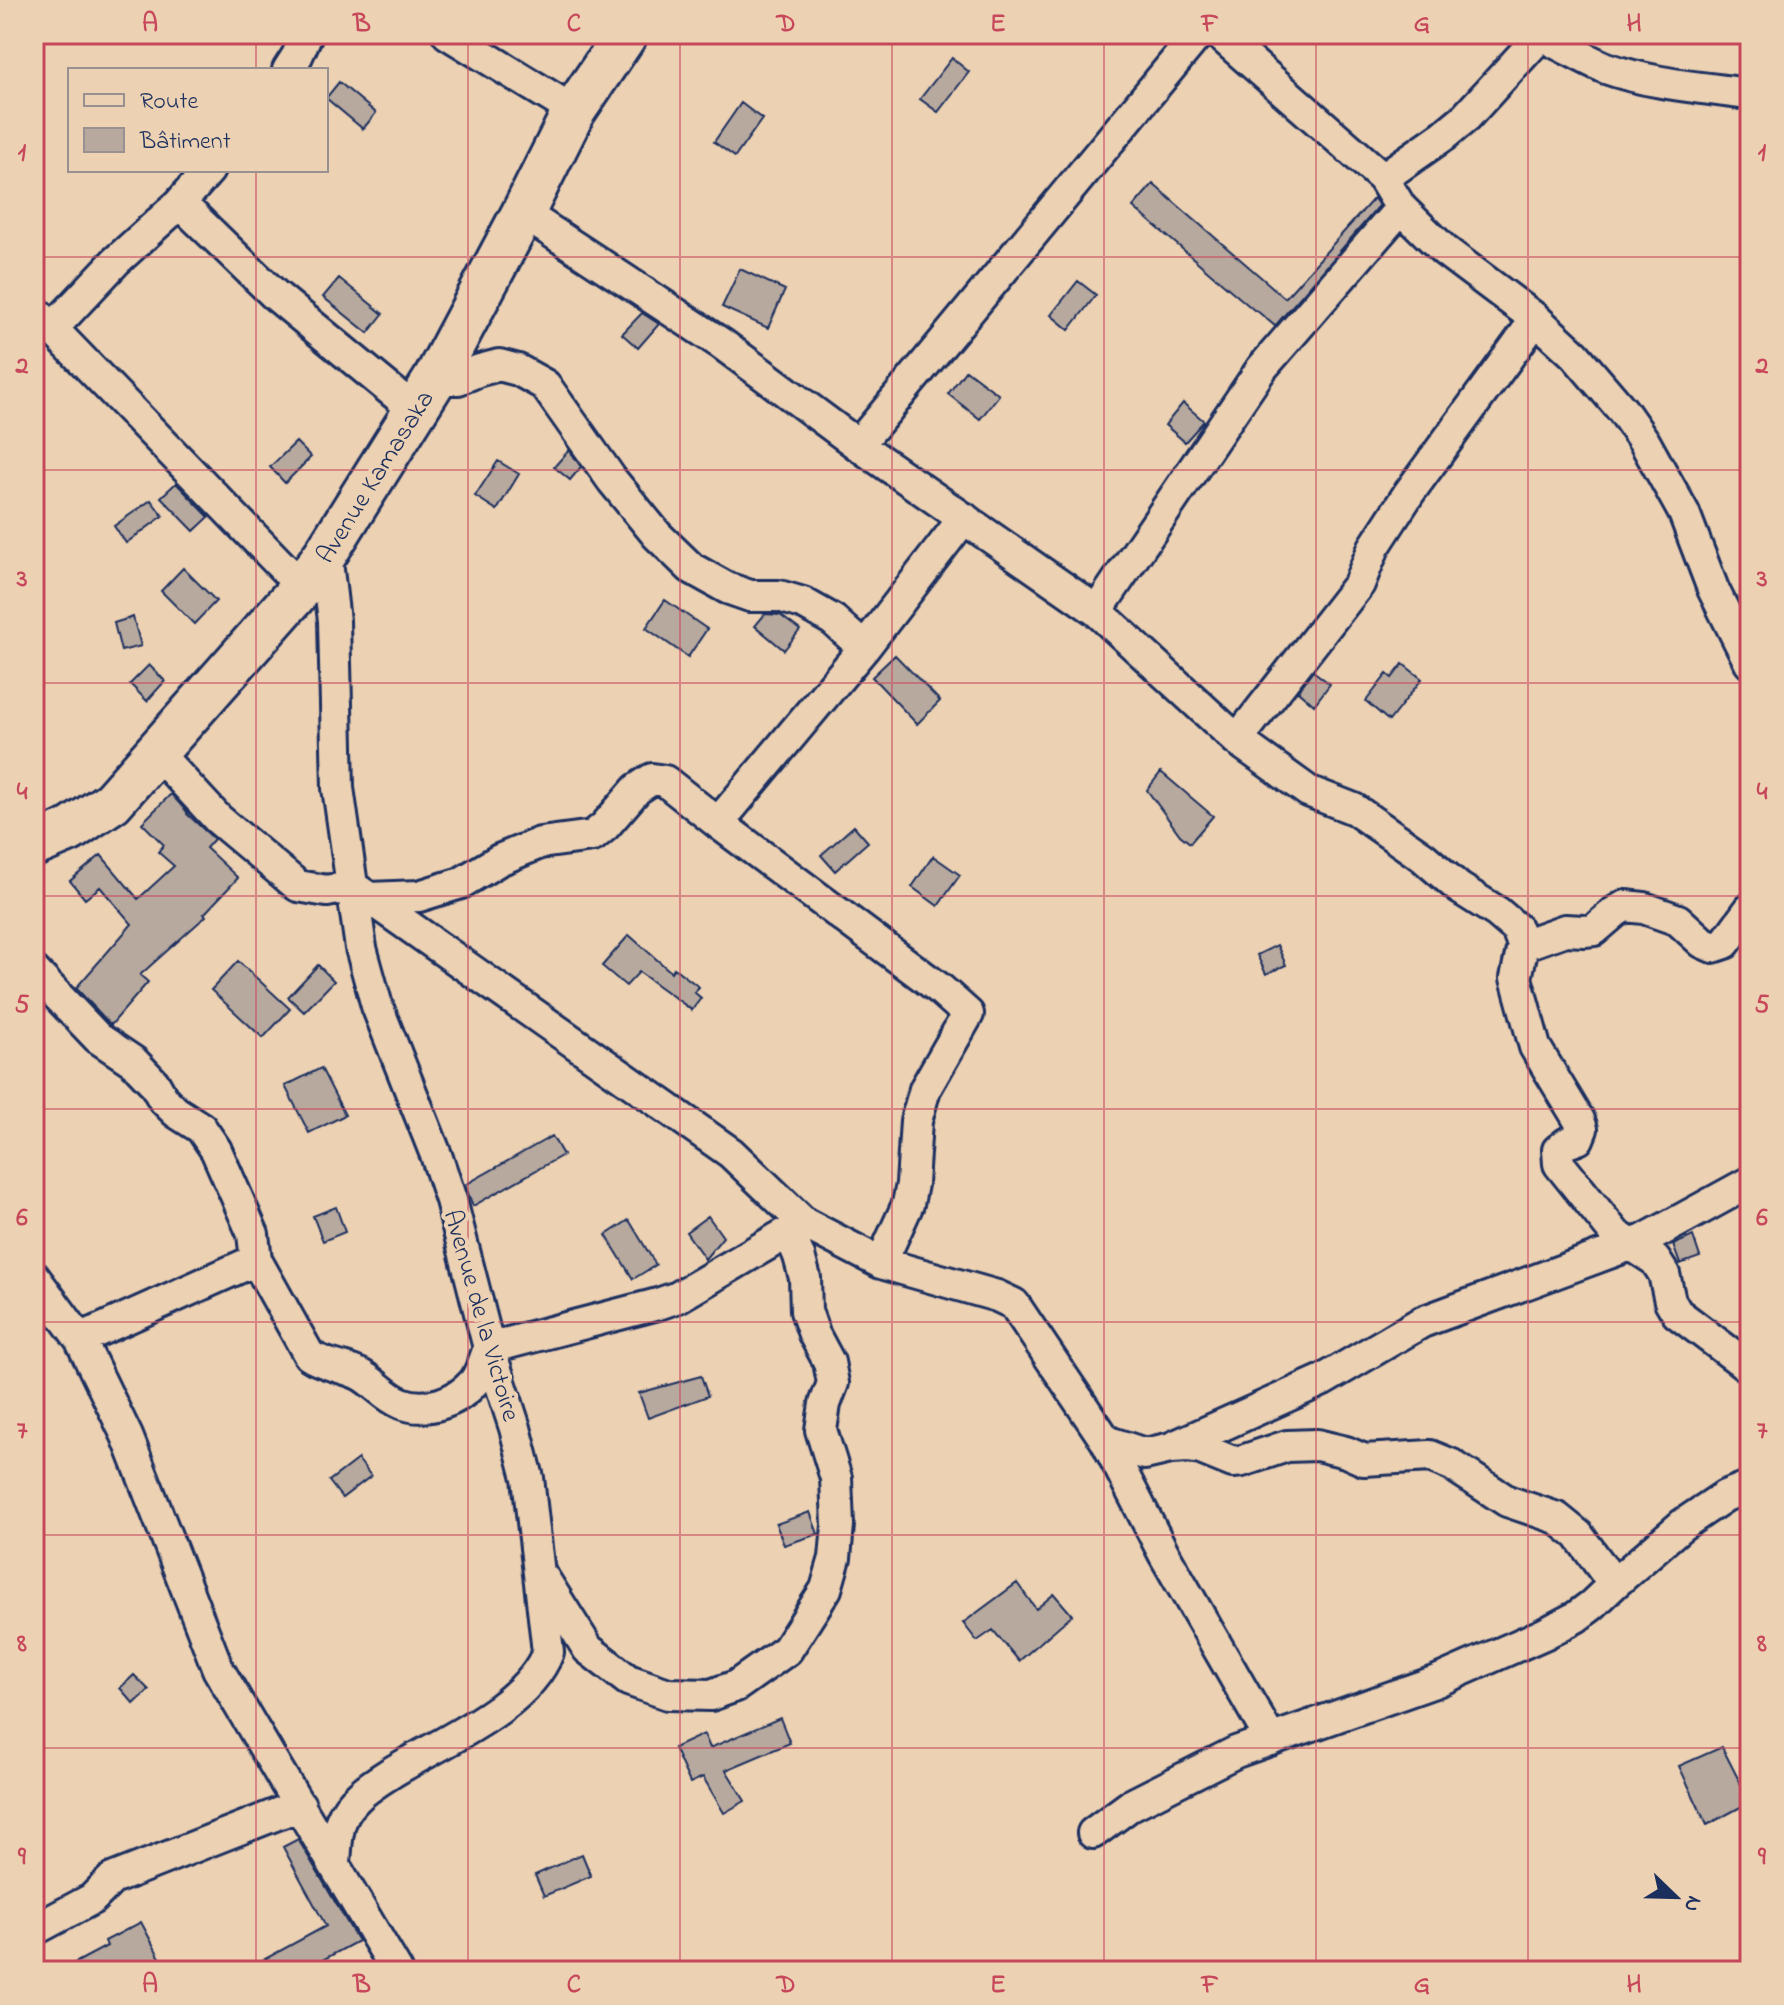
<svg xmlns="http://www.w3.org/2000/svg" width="1784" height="2005" font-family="'Indie Flower',sans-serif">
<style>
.building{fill:#b8a99e;stroke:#1b2f5e;stroke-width:2}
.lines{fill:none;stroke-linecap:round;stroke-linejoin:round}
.street-casing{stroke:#1b2f5e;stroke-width:36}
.secondary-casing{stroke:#1b2f5e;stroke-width:48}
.street{stroke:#ecd1b3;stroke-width:30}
.secondary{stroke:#ecd1b3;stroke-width:42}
.grid{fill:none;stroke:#c8485b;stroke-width:2;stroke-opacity:0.55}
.labels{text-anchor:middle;stroke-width:8;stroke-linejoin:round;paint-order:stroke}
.street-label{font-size:26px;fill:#1b2f5e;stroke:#ecd1b3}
.neatline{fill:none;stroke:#c8485b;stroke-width:3}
.grid-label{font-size:26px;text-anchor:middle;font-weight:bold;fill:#c8485b}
</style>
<rect width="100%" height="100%" fill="#ecd1b3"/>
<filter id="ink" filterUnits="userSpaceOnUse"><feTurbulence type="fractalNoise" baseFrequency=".0125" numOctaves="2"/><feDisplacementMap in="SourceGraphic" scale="16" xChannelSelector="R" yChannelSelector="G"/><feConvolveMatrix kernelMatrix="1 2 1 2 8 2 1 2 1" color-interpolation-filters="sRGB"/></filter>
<g filter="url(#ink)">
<!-- building -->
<path class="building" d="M952 58 969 72 938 112 920 99Z
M339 82 376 113 363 129 326 98Z
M741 103 762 119 735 157 714 142Z
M1153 184 1285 298 1374 198 1379 206 1275 326 1256 310 1255 311 1133 207Z
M740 269 785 290 768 328 722 307Z
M339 278 383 314 368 333 323 297Z
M1078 281 1096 295 1069 330 1051 315Z
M642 313 659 324 638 348 622 334Z
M966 370 999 395 980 419 948 394Z
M1183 403 1204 421 1185 442 1165 425Z
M296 442 311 457 285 483 270 467Z
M569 450 581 467 570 480 554 467Z
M498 461 519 474 497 510 475 496Z
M176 483 209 517 194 531 161 497Z
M151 500 163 516 126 543 114 526Z
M183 568 216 601 194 624 161 591Z
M665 600 707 629 688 657 646 628Z
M765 614 780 615 800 630 784 650 755 626Z
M133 617 141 646 121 651 114 623Z
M895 655 940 701 917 724 872 677Z
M1403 664 1422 679 1389 721 1366 701 1387 674 1392 678Z
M149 665 165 681 147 701 130 684Z
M1313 671 1330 684 1314 705 1298 691Z
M1161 772 1213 816 1190 843 1180 835 1147 790Z
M171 794 188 813 187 814 214 839 206 848 238 878 204 914 206 916 140 975 148 982 111 1025 76 988 132 924 100 887 85 899 70 881 101 855 138 899 174 866 158 852 164 845 142 823Z
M854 826 868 842 835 871 821 855Z
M933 856 960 875 938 906 912 887Z
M629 935 671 972 674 968 699 987 694 992 701 998 692 1010 639 972 626 986 602 966Z
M1277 945 1286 965 1266 974 1257 955Z
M238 961 290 1009 263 1038 211 990Z
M318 965 334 981 304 1012 288 997Z
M321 1068 345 1115 309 1133 285 1086Z
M552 1136 563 1155 473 1206 465 1185Z
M336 1207 345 1232 323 1241 313 1216Z
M708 1216 723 1237 705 1259 686 1232Z
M629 1220 656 1265 633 1279 606 1235Z
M1693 1236 1700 1257 1680 1264 1673 1245Z
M701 1376 708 1396 648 1418 639 1393Z
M358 1459 371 1476 342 1498 329 1481Z
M810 1512 818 1534 784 1545 776 1524Z
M1017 1583 1036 1609 1054 1594 1072 1615 1019 1661 993 1630 977 1641 963 1623Z
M134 1675 149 1690 134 1704 120 1688Z
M780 1718 790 1743 726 1770 745 1801 724 1813 703 1777 690 1783 674 1748 704 1734 710 1748Z
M1722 1747 1750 1802 1707 1825 1679 1766Z
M298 1839 358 1941 302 1971H243L326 1926 283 1847Z
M582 1854 591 1876 544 1896 535 1875Z
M141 1922 167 1971H60L107 1946 105 1941Z"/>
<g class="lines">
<defs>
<path id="street" d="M448 34 574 111
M1219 34 1383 178 1401 208 1444 250 1536 319 1575 355 1623 411 1644 441 1684 513 1713 589 1750 663
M1556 43C1572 51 1589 61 1606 68 1648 83 1696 87 1740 93
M288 70 297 56 307 34
M1383 178 1443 136 1466 117 1542 34
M180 203 274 294 416 411
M523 213 722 344 858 445 1097 611 1237 740 1308 791 1354 809 1423 857 1459 888 1497 912 1517 929 1523 945 1516 978 1535 1047 1579 1120 1582 1129 1578 1139 1567 1143 1558 1150 1559 1164 1616 1235 1655 1260 1664 1274 1670 1301 1677 1313 1750 1368
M34 310 302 587
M52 329 116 261 180 203 209 170
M435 379H458L480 370 499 365 518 370 545 385 612 480 657 535 691 568 727 588 750 596H779L803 603 833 620 864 648
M858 445 1198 34
M326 553 334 621 338 788 361 948 377 1006 436 1155 451 1200 489 1348 515 1428 528 1478 548 1652C526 1709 438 1743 389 1774 370 1786 349 1800 341 1821 336 1834 336 1850 335 1864
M1097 611 1262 368 1401 208
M1237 740 1359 584 1374 547 1409 493 1536 319
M156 752 218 819 298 886 327 891 352 886 731 1153 804 1223 881 1263 997 1296 1014 1304 1106 1441 1164 1554 1271 1740
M369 898 419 896 461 883 499 860 540 843 593 836 605 826 637 789 652 779 665 781 718 823
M1523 945 1565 930 1584 931 1594 930 1615 912 1625 906 1644 908 1678 920 1702 942 1713 947 1725 943 1750 909
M34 971 98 1038 134 1062 154 1083 163 1099 176 1112 201 1128 216 1150 253 1234 256 1260 309 1355C325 1366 344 1366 361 1375 375 1383 386 1397 401 1403 426 1413 457 1402 474 1382 481 1373 485 1358 489 1348L658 1304 678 1297 804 1223
M881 1263 908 1204 912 1184 916 1121 925 1089 968 1014 940 989 718 823 864 648 964 518
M34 1277 80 1339 127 1436 218 1669 397 1971
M80 1339 256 1260
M1106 1441 1145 1454 1171 1448 1188 1447 1201 1449 1233 1462 1242 1461 1287 1446 1317 1445 1346 1452 1364 1460 1430 1456 1452 1465 1507 1501 1557 1518 1578 1535 1614 1584
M1171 1448 1323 1380 1422 1322 1644 1240 1750 1182
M544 1579 588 1649 628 1680 668 1694 711 1695 736 1686 787 1650 826 1589 835 1558 838 1525 836 1478 821 1430 825 1404 833 1383 829 1362 814 1334 806 1311 805 1278 799 1256 789 1232
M1093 1833 1131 1805 1236 1752 1437 1681 1544 1634 1576 1617 1592 1605 1614 1584 1682 1525 1725 1496 1750 1486
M34 1930 92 1899 112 1879 300 1805"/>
<path id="secondary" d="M34 845 70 830 112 802 302 587 326 553 435 379 523 213 574 111 626 34"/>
</defs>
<!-- street casing -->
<use href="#street" class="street-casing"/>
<!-- secondary casing -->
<use href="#secondary" class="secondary-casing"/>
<!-- street -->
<use href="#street" class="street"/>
<!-- secondary -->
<use href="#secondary" class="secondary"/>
</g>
</g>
<!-- grid -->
<path class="grid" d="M256 34V70M468 34V1971M680 34V1971M892 34V1971M1104 34V1971M1316 34V1971M1528 34V1971M256 170V1971M34 257H1750M34 470H1750M34 683H1750M34 896H1750M34 1109H1750M34 1322H1750M34 1535H1750M34 1748H1750"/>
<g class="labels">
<!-- street labels -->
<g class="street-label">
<text transform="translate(374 476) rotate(-58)" y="9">Avenue Kamasaka</text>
<text transform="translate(483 1315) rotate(74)" y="9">Avenue de la Victoire</text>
</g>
</g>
<!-- margin -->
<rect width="1784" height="2005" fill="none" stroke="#ecd1b3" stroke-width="88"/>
<!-- legend -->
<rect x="68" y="68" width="260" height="104" fill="#ecd1b3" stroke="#989091" stroke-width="2"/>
<rect x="84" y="94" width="40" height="12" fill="#ecd1b3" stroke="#989091" stroke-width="2"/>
<text x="140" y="108" font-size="24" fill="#1b2f5e">Route</text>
<rect x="84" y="128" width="40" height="24" fill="#b8a99e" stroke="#989091" stroke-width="2"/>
<text x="140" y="148" font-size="24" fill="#1b2f5e">Bâtiment</text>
<!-- north arrow -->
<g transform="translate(1676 1897) rotate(113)" stroke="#ecd1b3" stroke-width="6" paint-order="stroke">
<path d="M0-6L14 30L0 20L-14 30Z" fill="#1b2f5e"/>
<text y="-12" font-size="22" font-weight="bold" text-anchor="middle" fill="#1b2f5e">N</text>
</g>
<rect x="44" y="44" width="1696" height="1917" class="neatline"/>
<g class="grid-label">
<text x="150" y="31">A</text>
<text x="362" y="31">B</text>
<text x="574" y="31">C</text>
<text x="786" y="31">D</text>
<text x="998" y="31">E</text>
<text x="1210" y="31">F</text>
<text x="1422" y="31">G</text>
<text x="1634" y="31">H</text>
<text x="22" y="160">1</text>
<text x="1762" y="160">1</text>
<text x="22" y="373">2</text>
<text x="1762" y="373">2</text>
<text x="22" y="586">3</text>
<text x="1762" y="586">3</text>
<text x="22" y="799">4</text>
<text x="1762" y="799">4</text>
<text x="22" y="1012">5</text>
<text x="1762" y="1012">5</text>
<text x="22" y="1225">6</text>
<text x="1762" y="1225">6</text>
<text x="22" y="1438">7</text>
<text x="1762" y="1438">7</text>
<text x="22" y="1651">8</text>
<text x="1762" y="1651">8</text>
<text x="22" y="1864">9</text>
<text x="1762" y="1864">9</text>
<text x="150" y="1992">A</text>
<text x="362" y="1992">B</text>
<text x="574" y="1992">C</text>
<text x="786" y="1992">D</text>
<text x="998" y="1992">E</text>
<text x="1210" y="1992">F</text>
<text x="1422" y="1992">G</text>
<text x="1634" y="1992">H</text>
</g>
</svg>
